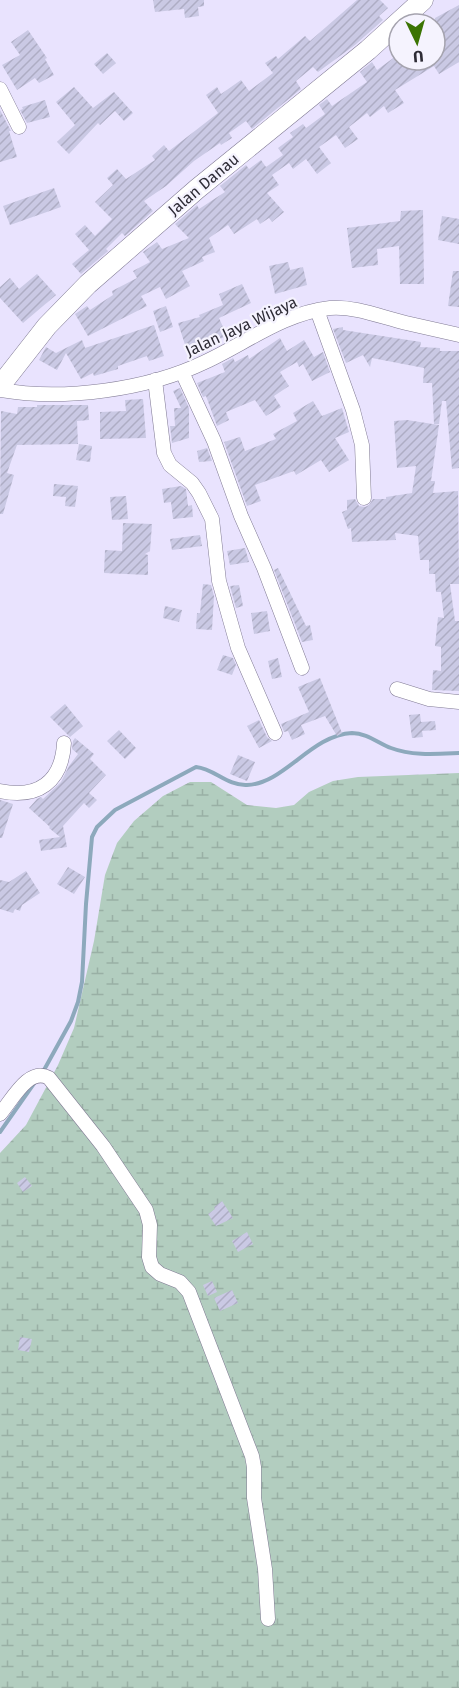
<svg xmlns="http://www.w3.org/2000/svg" width="459" height="1688" font-family="'Fira Sans',sans-serif">
<style>
.wetland{fill:url(#wetland-marsh)}
.lines{fill:none;stroke-linecap:round;stroke-linejoin:round}
.stream{stroke:#8da9bc;stroke-width:4}
.building{fill:url(#building-hatch)}
.street-casing{stroke:#817b94;stroke-width:15}
.secondary-casing{stroke:#817b94;stroke-width:21}
.street{stroke:#fff;stroke-width:14}
.secondary{stroke:#fff;stroke-width:20}
.labels{text-anchor:middle;stroke-width:4.5;stroke-linejoin:round;paint-order:stroke}
.street-label{font-size:16px;fill:#2e2c36;stroke:#f5f3fe}
</style>
<defs>
<pattern id="wetland-marsh" width="20" height="14" patternUnits="userSpaceOnUse" patternTransform="scale(1.5)"><rect width="20" height="14" fill="#b2cdbf"/><path d="M1 5h8M5 5V1M11 12h8M15 12V8" fill="none" stroke="#99b0a5"/></pattern>
<pattern id="building-hatch" width="6" height="6" patternUnits="userSpaceOnUse" patternTransform="scale(1.5)"><rect width="6" height="6" fill="#cac9e4"/><path d="M-1 1l2-2M0 6l6-6M5 7l2-2" fill="none" stroke="#aeadc4"/></pattern>
</defs>
<rect width="100%" height="100%" fill="#e9e3fe"/>
<!-- wetland -->
<path class="wetland" d="M459 773V1688H0V1153L26 1125 58 1065 74 1028 94 941 105 875 117 843 134 821 163 796 190 782H211L247 805 276 808 294 805 309 792 333 781 358 777Z"/>
<g class="lines">
<!-- stream -->
<path class="stream" d="M44 1070 71 1021 78 1002 82 982 86 904 92 837 97 827 115 810 196 767C215 769 227 786 247 785 284 784 311 735 352 733 367 733 378 743 391 748 412 756 436 754 459 753
M0 1132 35 1082"/>
</g>
<!-- building -->
<path class="building" d="M153 0H204V6L198 7 199 16 185 18 184 9 155 12Z
M357 0H380L388 8 379 16 383 20 355 45 318 72 313 67 296 81 301 89 252 129 246 121 229 133 232 138 221 145 220 143 194 161 166 186 144 201 153 211 125 236 122 233 106 249 108 251 81 274 72 264 89 250 75 234 85 225 95 236 112 219 95 202 113 185 107 178 117 169 126 179 155 160 152 156 164 145 169 151 218 113 206 95 217 87 221 94 241 80 249 91 273 73 265 63 276 56 278 59 305 36 310 41Z
M459 5V62L439 74 434 66 395 90 404 103 388 113 384 106 370 117 367 113 349 127 358 139 345 148 336 135 319 147 331 163 317 174 306 159 293 169 289 163 272 175 279 185 267 193 284 212 272 222 269 218 260 224 257 219 234 234 228 225 209 238 215 252 202 257 204 261 182 271 190 286 166 299 160 287 141 296 147 306 88 336 75 314 87 306 90 310 113 295 112 291 137 278 133 271 150 262 143 252 157 242 162 249 189 238 175 224 197 205 199 209 225 192 220 186 246 165 249 169 261 160 266 167 283 155 278 148 293 137 290 133 303 124 306 128 325 114 319 105 327 99 332 106 367 82 360 72 372 62 377 70 396 56 399 60H435V18Z
M28 30 47 58 45 59 54 75 39 83 35 78 17 90 2 65 20 55 11 42Z
M107 53 116 63 103 74 94 64Z
M74 87 93 108 114 92 133 113 124 121 115 111 100 125 98 123 69 154 57 142 75 125 56 102Z
M45 100 50 117 27 123 20 110 23 109 22 107Z
M0 110 11 131H9L17 157 0 162Z
M54 188 61 207 10 225 3 206Z
M423 210 424 284H400L399 246 377 249 378 265 352 268 347 228 400 221 401 211Z
M442 216 459 219V244L438 240Z
M288 262 290 270 303 267 307 285 275 294 269 266Z
M453 271H459V307L448 306Z
M37 274 56 295 23 323 0 298V287L10 278 19 289Z
M242 284 251 303 219 318 227 336 201 347 203 353 189 357 178 323 200 317 199 315 223 305 219 294Z
M166 306 173 327 160 332 153 311Z
M154 325 164 356 149 361 147 356 118 366V369L94 376 93 373 81 379 66 353 57 370 39 360 46 347 56 353 82 340 85 348Z
M343 327V330L421 342 420 347 440 348V351H459V468L452 469 446 401H442L439 424H434L432 383H423L424 368 372 358 370 367 363 355 346 363 333 329Z
M280 338 287 351 304 340 314 357 323 352 330 372 312 381 303 364 299 367 297 362 280 372 289 386 274 396 281 407 266 416 255 400 226 412 229 420 217 426 206 396 203 397 197 383 225 372 222 364 233 358 235 362 248 355 249 359Z
M180 388 189 408V438L172 443 170 426H175L174 408H181L173 391Z
M143 399 146 438 100 439V412L126 411 125 400Z
M313 401 322 416 342 408 349 432 335 438 349 460 329 472 321 460 296 475 294 471 255 485 261 501 247 506 224 442 240 437 245 451 276 439 273 434 297 421 293 413Z
M37 405H88L89 420 77 421 78 444 17 445 7 473 14 475 3 514H0L1 411 17 414 18 407H37Z
M407 420 439 425 431 481H435L433 493 458 491 459 584H450L455 621H459V691L432 690 433 670 441 671V647L435 646 438 617 444 618 441 592H436L435 574H429V560H420L418 536 395 533 396 540 352 542 351 528 348 529 342 512 347 510V500L355 499 359 506 365 507 369 505 373 499H386V497L412 493 416 466 397 468 394 421Z
M79 444 92 446 90 462 76 460Z
M207 448 212 461 199 462 197 451Z
M54 484 78 486 75 507 65 506 66 497 53 496Z
M181 486 186 489 188 506 192 505 193 517 173 519 171 502 164 503 162 489Z
M126 496 128 519 112 520 110 497Z
M123 523 152 524 150 551 145 554 148 555V575L104 573 105 550 122 551Z
M200 535 202 546 172 550 170 539Z
M245 548 249 562 230 565 227 551Z
M278 568 306 626 310 625 313 640 302 642 274 570Z
M203 584 211 585 214 596 212 630 196 629 197 613H200Z
M239 585 243 606 236 608 230 586Z
M165 606 182 610 179 622 163 618Z
M267 611 270 631 254 634 251 613Z
M223 655 233 658 236 665 232 675 217 670Z
M278 658 282 677 272 679 268 661Z
M320 678 342 733 337 736 325 716 301 725 305 734 292 740 288 731 284 732 281 724 309 712 298 687Z
M65 704 83 726 70 737 50 717Z
M420 714 421 722 435 721 436 730 422 731 423 737 412 738 409 715Z
M259 720 267 737 272 741 259 748 247 726Z
M119 730 136 748 125 759 107 741Z
M75 738 94 754 90 759 106 775 89 793 97 800 89 808 84 803 63 826 67 847 41 851 39 840 60 837 49 828 50 827 29 808 37 799 41 797 43 799 61 782 69 766 78 754 72 749 73 741Z
M238 755 255 762 247 781 230 774Z
M0 800 13 804 2 838H0Z
M68 867 85 877 74 894 57 884Z
M26 871 40 893 22 905 20 911 15 909 13 913 0 909V880L9 882Z
M25 1177 32 1186 23 1192 17 1183Z
M222 1201 233 1218 216 1226 208 1214 215 1209 214 1207Z
M247 1232 253 1244 238 1252 232 1241Z
M212 1281 217 1292 208 1296 203 1285Z
M232 1290 238 1303 220 1311 214 1298Z
M20 1337 32 1339 29 1352 18 1350Z"/>
<g class="lines">
<defs>
<path id="street" d="M0 89 19 127
M317 310 353 410 362 445 364 498
M182 372 214 441 241 516 264 568 302 668
M155 380 164 453 170 465 192 483 199 493 212 519 219 581 238 648 275 733
M0 390C63 401 147 390 205 362 246 343 284 313 330 308 355 306 381 317 406 323 423 327 441 331 459 335
M397 689 429 699 459 702
M0 791C38 799 62 782 64 743
M0 1114C12 1100 29 1066 49 1078L103 1146 146 1210 150 1225 149 1257 152 1267 160 1274 180 1282 189 1292 252 1456 254 1467V1498L265 1569 268 1619"/>
<path id="secondary" d="M0 386 47 326 88 284 197 189 368 50 423 0"/>
</defs>
<!-- street casing -->
<use href="#street" class="street-casing"/>
<!-- secondary casing -->
<use href="#secondary" class="secondary-casing"/>
<!-- street -->
<use href="#street" class="street"/>
<!-- secondary -->
<use href="#secondary" class="secondary"/>
</g>
<g class="labels">
<!-- street labels -->
<g class="street-label">
<text transform="translate(203 184) rotate(-40)" y="6">Jalan Danau</text>
<text transform="translate(241 326) rotate(-25)" y="6">Jalan Jaya Wijaya</text>
</g>
</g>
<!-- north arrow -->
<g transform="translate(417 42) rotate(175)"><circle r="28" fill="#f5f3fe" stroke="#a5a3ae" stroke-width="1.5"/>
<path d="M0-4.5L10 22L0 15L-10 22Z" fill="#3b7403"/>
<text y="-9" font-size="16" font-weight="bold" text-anchor="middle" fill="#2e2c36">U</text>
</g>
</svg>
